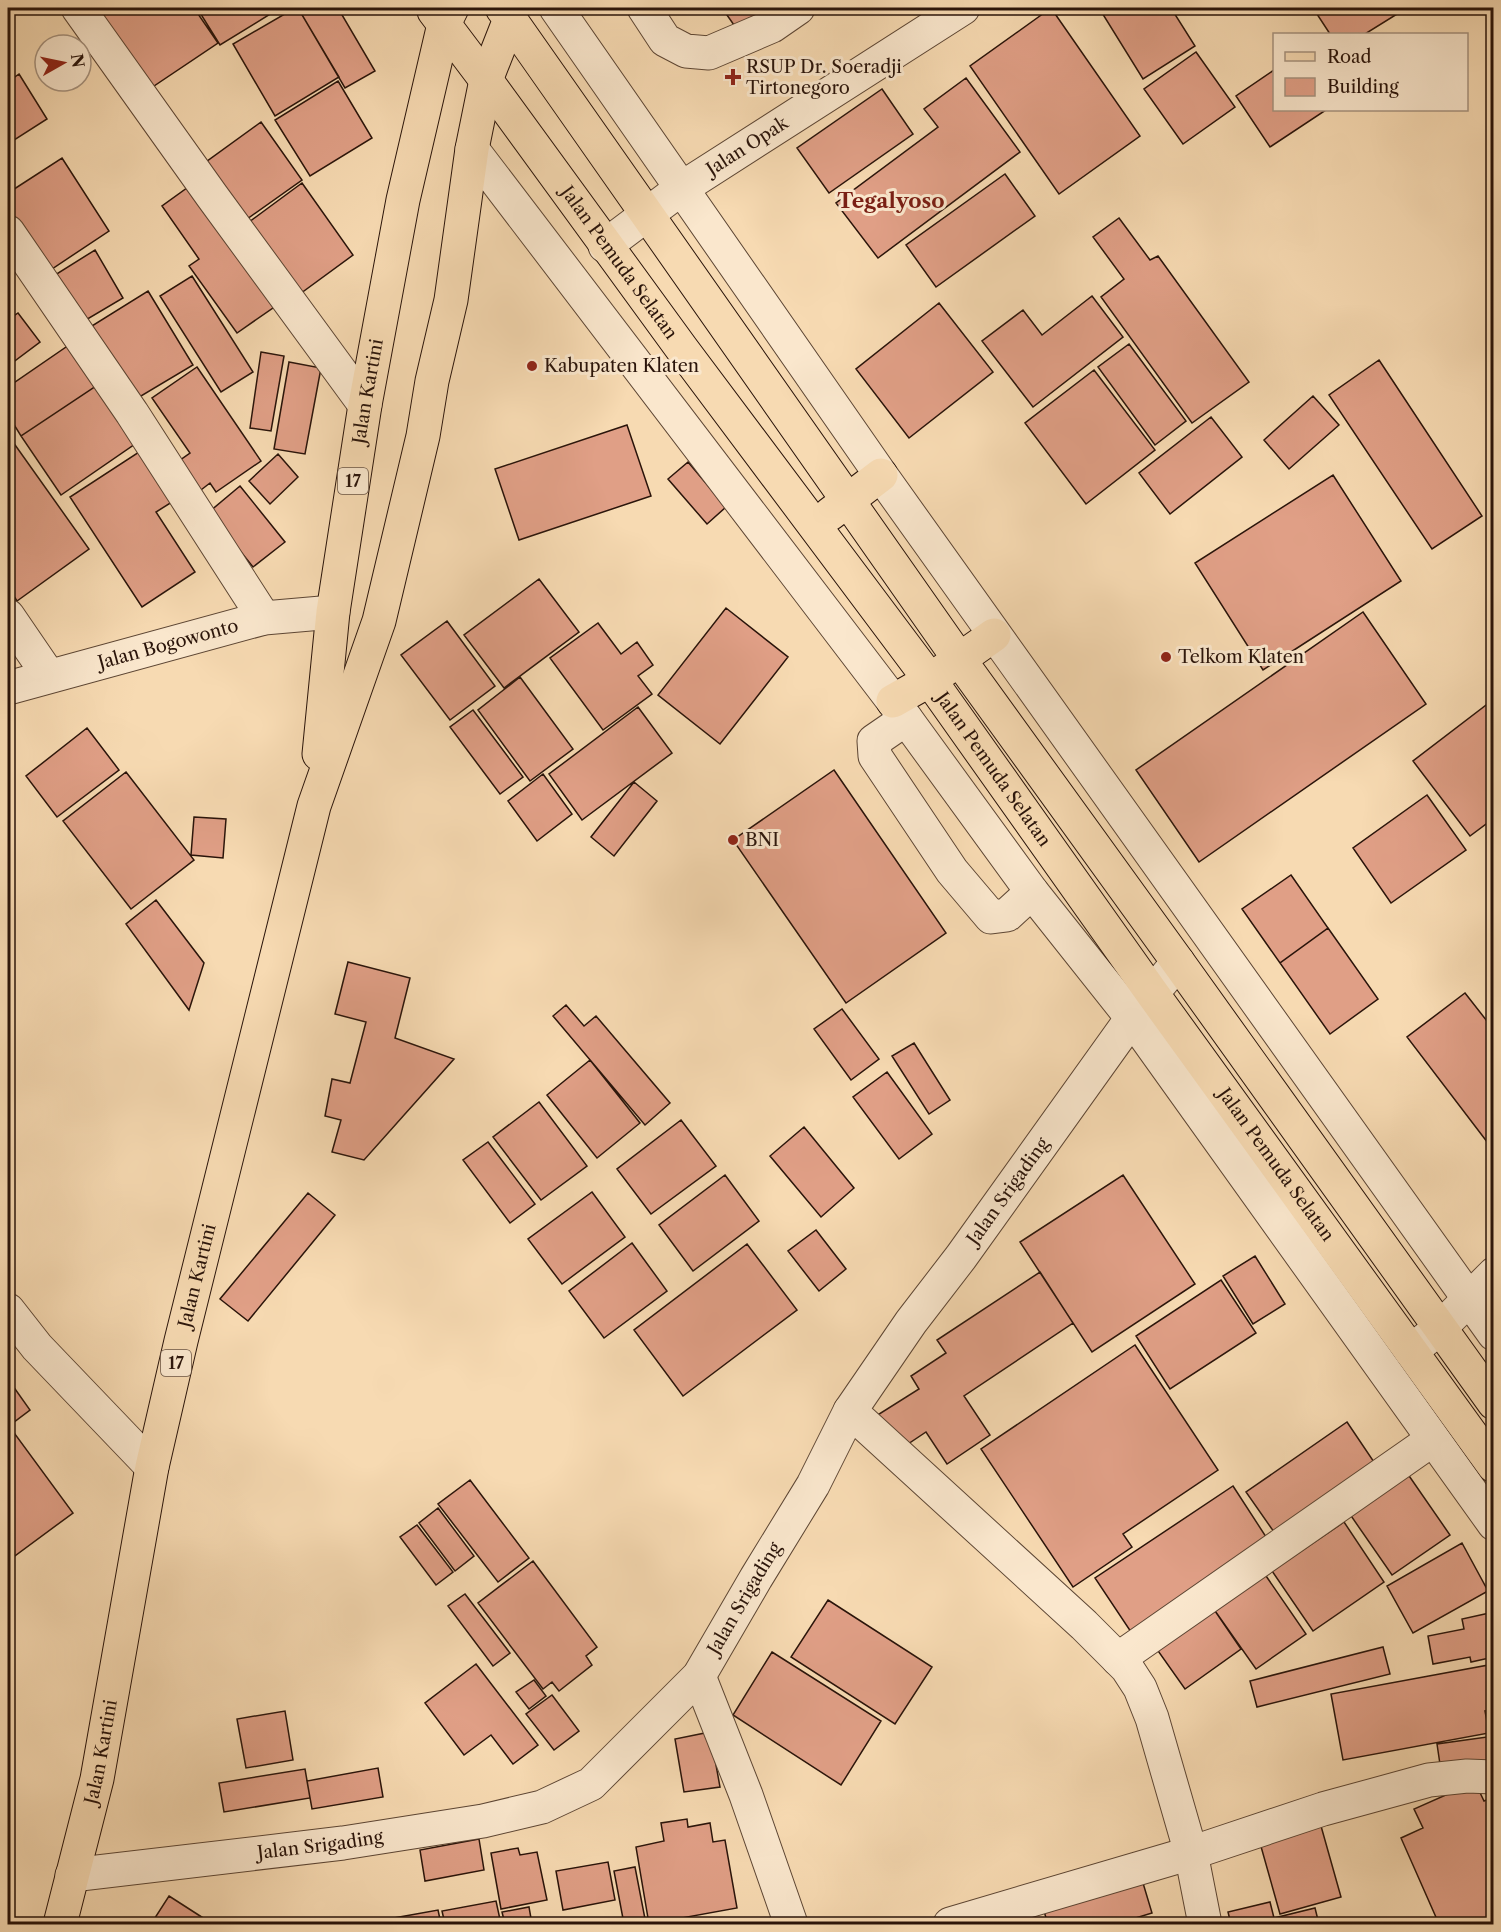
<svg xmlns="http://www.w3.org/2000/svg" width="1501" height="1932" font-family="'Libre Caslon Text',serif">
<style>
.building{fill:#e09f86;stroke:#2a140a;stroke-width:1.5}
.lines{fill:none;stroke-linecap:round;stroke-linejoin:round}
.minor-casing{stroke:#5d4634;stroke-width:35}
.major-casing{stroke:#2a140a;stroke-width:35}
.highway-casing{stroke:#2a140a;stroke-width:35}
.minor{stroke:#fae7cd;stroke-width:33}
.major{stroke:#f7dab2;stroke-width:33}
.highway{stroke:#f7dab2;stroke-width:33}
.poi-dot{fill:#8f2418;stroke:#fae7cd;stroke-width:2}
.labels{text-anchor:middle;stroke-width:6;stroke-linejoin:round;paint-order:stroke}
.shield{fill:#fae7cd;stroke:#685344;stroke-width:1.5}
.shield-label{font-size:16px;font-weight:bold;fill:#2a140a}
.poi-label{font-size:18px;fill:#2a140a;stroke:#fae7cd;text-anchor:start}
.street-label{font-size:18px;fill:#2a140a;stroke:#fae7cd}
.quarter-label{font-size:21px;font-weight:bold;fill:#7a1f14;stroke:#fae7cd}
</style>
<rect width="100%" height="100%" fill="#f7dab2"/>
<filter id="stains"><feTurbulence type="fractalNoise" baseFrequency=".00333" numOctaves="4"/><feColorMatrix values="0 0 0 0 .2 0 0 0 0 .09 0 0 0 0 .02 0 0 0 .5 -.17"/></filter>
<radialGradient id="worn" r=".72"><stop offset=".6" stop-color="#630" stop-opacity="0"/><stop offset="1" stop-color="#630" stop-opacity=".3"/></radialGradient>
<!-- building -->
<path class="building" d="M102 8H194L218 43 151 88 99 9Z
M197 8H280L220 45Z
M295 8H298L339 77 275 116 233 44Z
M298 8H338L375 71 345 88Z
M722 8H780L741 35Z
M1051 8 1140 136 1059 194 970 66Z
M1099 8H1171L1195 46 1143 79Z
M1313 8H1400L1402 11 1365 34H1330Z
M1196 52 1235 107 1183 144 1144 89Z
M1274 70V110H1326L1270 147 1236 96Z
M19 74 47 119 8 144V82Z
M966 78 1020 152 878 258 836 203 938 127 924 109Z
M338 81 372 138 310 176 275 120Z
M882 89 913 134 829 193 797 148Z
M261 122 302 180 240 224 199 167Z
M62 158 109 231 43 275 8 219V193Z
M1005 174 1035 216 936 287 906 245Z
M198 180 283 301 237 333 189 266 199 259 162 206Z
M302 183 353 255 293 299 241 228Z
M1119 218 1150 260 1158 256 1249 382 1192 423 1101 297 1124 279 1093 237Z
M95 250 123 298 74 327 47 280Z
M192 276 253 372 221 392 160 296Z
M148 291 193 365 131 402 87 329Z
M1092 296 1123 337 1033 407 982 341 1023 310 1042 335Z
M939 303 993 372 909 438 856 369Z
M18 313 40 342 8 366V320Z
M1129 344 1186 421 1155 445 1098 367Z
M69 345 96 386 21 436 8 415V387Z
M261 352 284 356 271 431 250 428Z
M1379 360 1482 516 1432 549 1329 395Z
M289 362 321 368 305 454 274 449Z
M197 367 261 461 216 492 210 483 197 493 176 463 190 453 152 398Z
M1094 370 1155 450 1086 504 1025 423Z
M96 386 135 444 61 495 21 436Z
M1313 396 1339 425 1289 469 1264 440Z
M1211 417 1242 457 1170 514 1139 473Z
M627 425 651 496 519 540 495 469Z
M8 435 89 549 17 601 8 587Z
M139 452 172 502 156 512 195 572 142 607 70 497Z
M278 454 298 477 270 504 249 481Z
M688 462 726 507 707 524 668 479Z
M1333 475 1401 581 1263 670 1195 563Z
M240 486 285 542 253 567 209 512Z
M539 579 579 632 504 688 464 635Z
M726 608 788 657 720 744 658 695Z
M1363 612 1426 704 1199 862 1136 770Z
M447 621 495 686 450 720 401 655Z
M598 623 621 654 637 642 653 665 638 676 652 694 603 730 550 658Z
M520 677 573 749 530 781 478 710Z
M1494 699V818L1470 836 1413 761Z
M638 707 672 753 582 820 549 774Z
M473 710 523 777 500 794 450 727Z
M87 728 119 770 57 817 26 776Z
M834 770 946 933 846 1003 733 840Z
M126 772 194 860 131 909 63 821Z
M543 774 572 814 537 841 508 801Z
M634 782 657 801 614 856 591 837Z
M1427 795 1466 850 1391 903 1353 848Z
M194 817 226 819 223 858 191 855Z
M1291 875 1328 928 1280 963 1242 909Z
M156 900 204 963 189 1010 126 924Z
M1328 928 1378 999 1330 1034 1280 963Z
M348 962 410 978 395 1038 454 1059 364 1160 332 1152 341 1120 325 1116 332 1079 350 1083 366 1022 335 1014Z
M1465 993 1494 1030V1151L1407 1037Z
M566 1005 584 1026 596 1016 670 1103 645 1125 553 1016Z
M842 1009 879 1059 851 1080 814 1029Z
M914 1043 950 1100 929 1114 892 1056Z
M590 1060 640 1123 597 1158 547 1095Z
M887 1072 932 1134 899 1159 853 1097Z
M539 1102 587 1166 541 1200 493 1137Z
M681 1120 716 1166 651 1214 617 1169Z
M804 1127 854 1188 821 1217 770 1156Z
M488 1142 535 1204 510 1223 463 1160Z
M725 1175 759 1221 693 1271 659 1225Z
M1123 1175 1195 1284 1092 1352 1020 1242Z
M592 1192 625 1237 562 1284 528 1239Z
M308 1193 335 1215 248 1321 220 1299Z
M816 1230 846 1269 819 1291 788 1251Z
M632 1243 667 1291 604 1338 569 1291Z
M747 1244 797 1310 683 1396 634 1330Z
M1255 1256 1285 1304 1253 1324 1223 1276Z
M1040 1272 1073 1323 964 1396 990 1435 947 1464 926 1432 899 1450 876 1416 919 1389 911 1376 946 1353 937 1340Z
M1221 1280 1256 1333 1170 1389 1136 1336Z
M1135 1345 1218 1470 1123 1534 1132 1547 1073 1587 981 1449Z
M8 1379 30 1410 9 1426 73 1513 8 1561Z
M1347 1422 1374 1462 1274 1532 1246 1492Z
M1405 1470 1450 1535 1392 1575 1347 1510Z
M470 1480 529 1558 498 1582 438 1504Z
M1233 1486 1270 1543 1133 1635 1095 1578Z
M438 1508 474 1556 455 1571 419 1523Z
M1344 1522 1384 1582 1313 1631 1272 1571Z
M417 1525 453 1572 436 1585 400 1537Z
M1462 1543 1488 1591 1413 1633 1387 1586Z
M533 1561 597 1647 586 1656 592 1665 559 1691 552 1682 543 1689 478 1603Z
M1264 1573 1306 1634 1256 1669 1213 1608Z
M465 1594 510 1653 493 1666 448 1606Z
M828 1600 932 1667 895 1724 791 1657Z
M1213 1608 1241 1649 1185 1689 1156 1648Z
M1494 1612V1657L1471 1662 1470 1657 1433 1664 1428 1636 1464 1629 1462 1619Z
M1383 1647 1390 1674 1257 1707 1250 1681Z
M772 1652 881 1721 841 1785 733 1715Z
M476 1664 538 1745 513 1764 491 1735 464 1755 425 1703Z
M1494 1664V1710L1485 1711 1489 1733 1343 1760 1331 1694Z
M534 1680 546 1696 529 1709 516 1692Z
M552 1695 579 1731 554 1750 526 1714Z
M285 1711 293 1760 246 1768 237 1719Z
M710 1732 720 1787 684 1792 675 1739Z
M1494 1736V1764L1441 1771 1437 1744Z
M378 1768 383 1797 312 1809 307 1781Z
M305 1769 310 1798 224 1812 219 1783Z
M1475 1782 1484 1801 1494 1797V1924H1439L1401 1838 1423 1828 1414 1809Z
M687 1819 688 1827 710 1823 713 1842 725 1840 737 1908 649 1924 636 1847 664 1841 661 1823Z
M1321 1826 1341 1897 1280 1914 1260 1843Z
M479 1839 484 1870 425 1881 420 1850Z
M518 1848 520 1855 537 1852 547 1900 501 1909 491 1853Z
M608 1862 615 1900 563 1910 556 1871Z
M635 1867 646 1924H624L614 1871Z
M1140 1873 1152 1913 1116 1924H1048L1042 1905Z
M169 1896 211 1923 210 1924H151Z
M496 1901 501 1924H445L442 1911Z
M1270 1902 1274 1918 1315 1908 1319 1924H1231L1228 1912Z
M529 1907 532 1924H505L502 1912Z
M438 1910 441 1924H383V1920Z
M239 1919 240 1924H212V1922Z"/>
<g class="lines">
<defs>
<g id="minor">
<path d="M78 8 212 196 365 405"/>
<path d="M556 8 881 475 1494 1334"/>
<path d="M644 8 665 40 686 51 709 53 772 26 798 8"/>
<path d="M472 149 893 701 1032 892 1132 1018 1494 1524"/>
<path d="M8 232 132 413 264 618"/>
<path id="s1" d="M605 246 682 188 963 8"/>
<path d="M8 616 49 676"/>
<path id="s2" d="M8 688 264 618 333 612"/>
<path d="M906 719 874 741 875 756 952 871 991 917 1007 915 1032 892"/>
<path d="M8 1310 37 1347 152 1467"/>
<path d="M1411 1351 1440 1328 1494 1274"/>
<path d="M850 1411 1084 1625 1127 1668 1140 1688 1152 1718 1191 1853 1205 1924"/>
<path d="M1118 1659 1432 1440"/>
<path d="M699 1676 746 1795 791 1924"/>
<path id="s3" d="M72 1875 343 1843 483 1821 542 1807 591 1784 699 1676 756 1578 813 1485 850 1411 911 1322 961 1257 1132 1018 1178 962"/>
<path d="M950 1924 1191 1853 1323 1809 1429 1780 1467 1776 1494 1777"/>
</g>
<g id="major">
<path d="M510 19 959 659 1178 962 1494 1403"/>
<path id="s4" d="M486 80 682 349 930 680 1152 993 1494 1466"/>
<path d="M830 514 881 475"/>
<path d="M893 701 930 680 994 635"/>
</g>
<g id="highway">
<path d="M434 11 486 80"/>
<path id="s5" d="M319 754 333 612 365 405 403 200 444 24 452 8"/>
<path id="s6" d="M60 1924 97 1779 152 1467 181 1341 314 806 379 621 423 436 432 381 451 300 472 149 486 80 510 19 502 8"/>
</g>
</defs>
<!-- minor casing -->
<use href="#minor" class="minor-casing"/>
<!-- major casing -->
<use href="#major" class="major-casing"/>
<!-- highway casing -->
<use href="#highway" class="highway-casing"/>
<!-- minor -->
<use href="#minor" class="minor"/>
<!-- major -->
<use href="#major" class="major"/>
<!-- highway -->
<use href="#highway" class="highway"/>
</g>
<!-- markers -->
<g class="poi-dot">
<path d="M730 68h6v6h6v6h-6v6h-6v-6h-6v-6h6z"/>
<circle cx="532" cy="366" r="6"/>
<circle cx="1166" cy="657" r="6"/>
<circle cx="733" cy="840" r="6"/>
</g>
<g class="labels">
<!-- shield labels -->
<g class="shield">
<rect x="338" y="468" width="30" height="26" rx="4.5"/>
<rect x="161" y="1350" width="30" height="26" rx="4.5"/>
</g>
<g class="shield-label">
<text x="353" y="487">17</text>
<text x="176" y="1369">17</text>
</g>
<!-- poi labels -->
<g class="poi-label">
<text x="746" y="73">RSUP Dr. Soeradji<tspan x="746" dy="21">Tirtonegoro</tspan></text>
<text x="544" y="372">Kabupaten Klaten</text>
<text x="1178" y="663">Telkom Klaten</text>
<text x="745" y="846">BNI</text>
</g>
<!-- street labels -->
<g class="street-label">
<text dy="6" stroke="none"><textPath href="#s1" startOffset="174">Jalan Opak</textPath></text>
<text dy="6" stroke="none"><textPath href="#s4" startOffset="226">Jalan Pemuda Selatan</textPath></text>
<text dy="6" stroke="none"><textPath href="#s5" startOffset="366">Jalan Kartini</textPath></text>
<text dy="6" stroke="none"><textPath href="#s2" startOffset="166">Jalan Bogowonto</textPath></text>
<text dy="6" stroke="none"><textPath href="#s4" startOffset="856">Jalan Pemuda Selatan</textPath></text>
<text dy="6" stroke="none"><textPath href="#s4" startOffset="1342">Jalan Pemuda Selatan</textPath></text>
<text dy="6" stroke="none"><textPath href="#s3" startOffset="1258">Jalan Srigading</textPath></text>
<text dy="6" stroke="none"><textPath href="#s6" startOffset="663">Jalan Kartini</textPath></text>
<text dy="6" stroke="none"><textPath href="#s3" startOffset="772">Jalan Srigading</textPath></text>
<text dy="6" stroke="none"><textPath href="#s6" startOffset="177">Jalan Kartini</textPath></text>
<text dy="6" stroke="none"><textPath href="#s3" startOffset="250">Jalan Srigading</textPath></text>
</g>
<!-- quarter labels -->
<g class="quarter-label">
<text x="891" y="208">Tegalyoso</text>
</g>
</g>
<!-- margin -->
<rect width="1501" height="1932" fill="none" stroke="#f7dab2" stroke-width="30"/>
<rect x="9" y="9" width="1483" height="1914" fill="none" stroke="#2a140a" stroke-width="3"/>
<rect x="15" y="15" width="1471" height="1902" fill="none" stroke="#2a140a" stroke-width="1.5"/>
<!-- legend -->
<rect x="1273" y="33" width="195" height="78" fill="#fae7cd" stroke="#a7937f" stroke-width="1.5"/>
<rect x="1285" y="52" width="30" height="9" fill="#f7dab2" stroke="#a7937f" stroke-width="1.5"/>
<text x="1327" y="63" font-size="18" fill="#2a140a">Road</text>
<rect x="1285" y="78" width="30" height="18" fill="#e09f86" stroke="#a7937f" stroke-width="1.5"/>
<text x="1327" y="93" font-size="18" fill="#2a140a">Building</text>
<!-- north arrow -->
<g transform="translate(63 63) rotate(81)"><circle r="28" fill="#fae7cd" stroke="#a7937f" stroke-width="1.5"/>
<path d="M0-4.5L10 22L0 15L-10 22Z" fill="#8f2418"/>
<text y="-9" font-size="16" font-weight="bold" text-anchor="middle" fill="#2a140a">N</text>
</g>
<rect width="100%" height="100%" filter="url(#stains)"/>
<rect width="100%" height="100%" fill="url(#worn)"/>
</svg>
